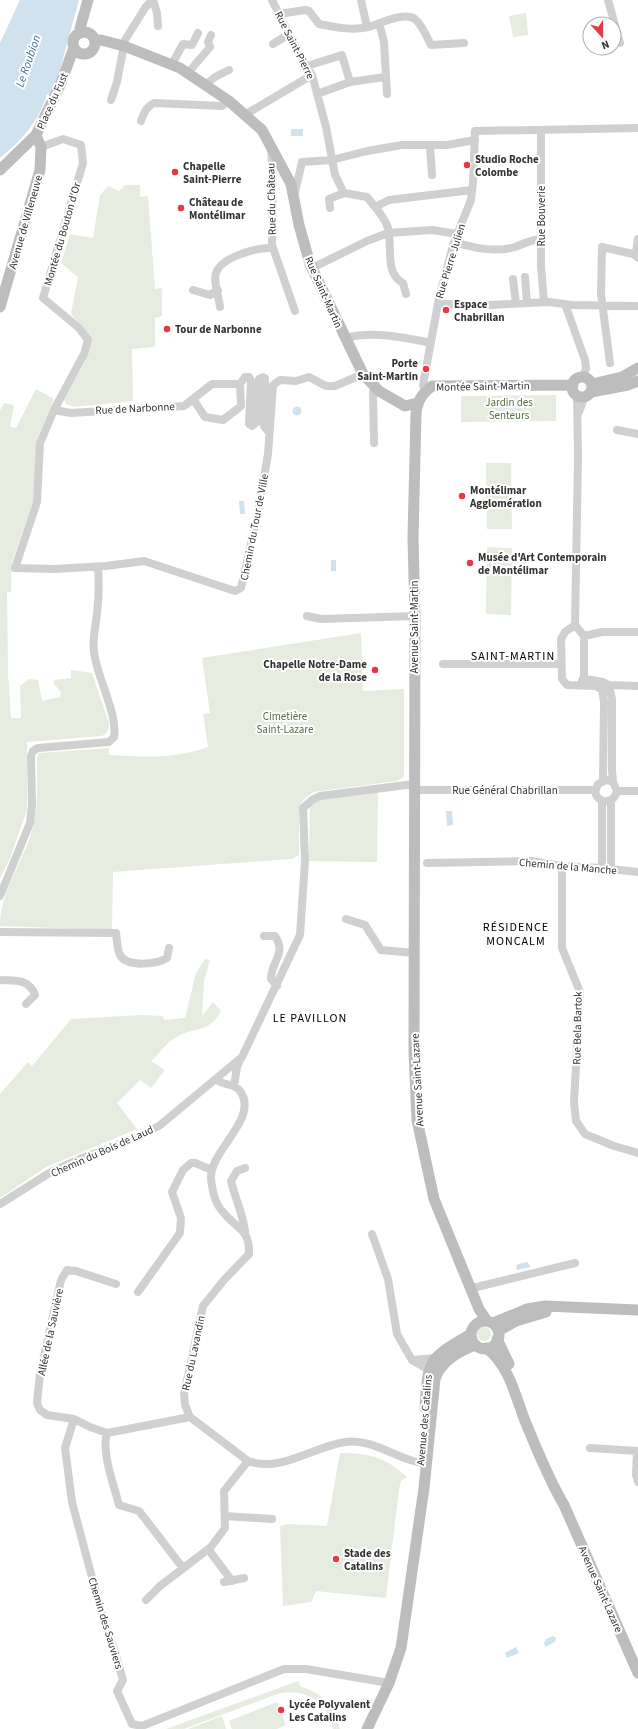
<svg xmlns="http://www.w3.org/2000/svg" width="638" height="1729" font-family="'Source Sans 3',sans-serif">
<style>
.green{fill:#e6ecdf}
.water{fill:#cfe2ee}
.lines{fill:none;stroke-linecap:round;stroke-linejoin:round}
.street{stroke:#d0d0d0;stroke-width:8}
.secondary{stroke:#bdbdbd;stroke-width:11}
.poi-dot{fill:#e63946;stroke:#fff;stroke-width:1.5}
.labels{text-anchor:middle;stroke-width:4;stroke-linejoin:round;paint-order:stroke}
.street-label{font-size:11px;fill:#333;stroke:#fff}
.poi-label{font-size:11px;font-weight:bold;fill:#333;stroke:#fff;text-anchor:start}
.park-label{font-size:11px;fill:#56703f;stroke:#fff}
.water-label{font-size:12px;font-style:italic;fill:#3f7597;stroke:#fff}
.neighbourhood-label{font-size:12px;letter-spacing:1px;fill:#000;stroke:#fff}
</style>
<rect width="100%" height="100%" fill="#fff"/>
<!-- green -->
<path class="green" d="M526 13 528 35 513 37 509 16Z
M125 185H140V197L148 196 155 289 162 288V316L155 318V347L132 349 133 401 74 407 66 404 64 400 86 360 85 359C92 332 89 334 71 314L78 277 61 263 70 234 93 238 100 195 108 186 119 191Z
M36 389 54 399 37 439 33 501 12 562 11 592H7L8 673 11 718H21L20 686 29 679 38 680 42 701 60 697 61 692 54 684V680L71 678V670L92 673 109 723C109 730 108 734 101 736L27 742V810L10 858 0 879V411L4 403 14 405 10 427 16 428Z
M556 395V421L461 422V396Z
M486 463H511L512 529H487Z
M487 547 512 548 511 615 486 614Z
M361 633 363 691 404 689V777L397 781 313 792 302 801 299 809V855L292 859 113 872 112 930 0 926C0 895 20 866 30 837 39 811 37 785 37 758L39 753 109 748V755C143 757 175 759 208 747L203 714 210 713 202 658Z
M378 791 377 862 309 861 310 806 323 798Z
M205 959 210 960 204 981 202 1016 213 1002 221 1011C206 1036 197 1024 175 1038 166 1043 159 1054 151 1061L165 1070 151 1088 140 1080 117 1103 137 1129 46 1167 0 1198V1094L28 1062 32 1066 71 1019 142 1015 163 1016 164 1020 185 1018 196 973Z
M477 1334a7 7 0 1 1 14 0a7 7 0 1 1-14 0Z
M340 1453C369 1453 385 1457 407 1477L401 1481 399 1489 386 1598 316 1591 311 1602 283 1606 280 1526 286 1524 327 1526Z
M298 1681 301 1687C322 1692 336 1708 340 1729H333C329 1702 306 1689 280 1693L184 1729H166Z
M277 1702 286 1725 277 1729H232L229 1721Z
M222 1716 226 1729H188Z"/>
<!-- water -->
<path class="water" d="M20 0H79L53 95 47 94C40 120 21 141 0 158V43Z
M291 129H303V136H291Z
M292.5 411a4.5 4.5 0 1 1 9 0a4.5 4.5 0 1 1-9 0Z
M239 501H244L245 514H240Z
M331 560H336V571H331Z
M446 811H452L453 825 447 826Z
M527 1262 531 1267 517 1270 516 1265Z
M553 1636 556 1638 555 1642 545 1647 544 1643 546 1639Z
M516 1647 519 1653 507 1658 505 1653Z"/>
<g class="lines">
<!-- street -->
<path class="street" d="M153 0 157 13 158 26
M272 0 299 54 312 75 326 127 335 175 344 193
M361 0 367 27
M608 0 620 43
M279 14 305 10 309 11 319 24C335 27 351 31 368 27 379 24 404 11 415 19 422 25 427 37 431 45L464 43
M379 23 384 42 387 94
M273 44 289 34
M172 64 183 44 192 45 198 33
M307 66 342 55 350 82
M188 73 210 47 208 42 211 35
M205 85 215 77 229 70
M317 94 350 82 385 77
M111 100 117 82 125 40 145 8 152 0
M246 114 312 75
M141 121C144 113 146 107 154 103L222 106 229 101
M541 130V266L544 302
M430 145 432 175
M271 146 273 186 272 245 295 311
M41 147 63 139 81 145 83 163 43 298 79 328 88 340 84 354 54 410 40 443 37 502 15 568 54 569 106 566 144 561 235 591 241 588 258 513 268 454 273 385 280 380 296 381 309 377 326 386H335L363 374
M344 193 367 197C374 206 385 217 388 228 393 247 384 273 403 283L406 294
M294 196 302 162 332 160 367 151 402 145H447L475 140
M375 207 389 200 472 190
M330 208 329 199 344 193
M454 242C473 248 495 253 515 247 526 243 529 240 541 239
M633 254 636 252 638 239
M312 268 367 241 388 233 432 230 457 234
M525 277 527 303
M513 279 516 304
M193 290 210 295 218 290
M438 303 470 306 549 302 572 305 638 306
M565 304 585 360 586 369 583 377
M220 307C219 299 213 279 216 273 221 257 258 247 273 248
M345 338C374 331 402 337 431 343
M610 363 601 294 602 247 633 254 638 258
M425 392 423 385 439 298 454 242 471 200 473 182 475 131 638 128
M193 399 205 417 223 420 241 406 240 384
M54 410 71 413 184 406 212 384H240L245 377H249L251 381 249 424 252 426 257 422 259 379 263 377 265 378 264 426 267 430 269 431
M579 412 585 396
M617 430 638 434
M374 443 373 392 376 388
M307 616 321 619 415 616
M575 625 578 457 577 395
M575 625 565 632 561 639 562 679 567 685 596 686 602 690 604 702 603 780
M575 625 584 636V676L582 681
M584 636 602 632H638
M443 664H560
M584 676 586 679 603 682 609 685 612 699V770L613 782 617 791C614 804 599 805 595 792L598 784 606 780 613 782
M609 685 638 686
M414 790H595
M617 791H638
M602 801V868
M427 863 531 861 562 866 602 868 638 872
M562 866V948L580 992 574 1102 576 1121 585 1134 614 1146 638 1153
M611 869V801
M0 896 30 823 32 805 31 756 33 751 38 748 109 742 114 737C118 714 97 678 94 652 92 638 96 626 97 613 99 597 99 582 98 567
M346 919 365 925 381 950 414 953
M0 932 116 933C117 939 117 949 120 955 127 968 157 964 167 958L169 948
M264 936H275C287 954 271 961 271 979L277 986
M0 980C15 981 29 978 35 995L26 1004
M216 1079C223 1086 234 1083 240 1091 260 1118 210 1150 211 1178 212 1189 215 1204 223 1212 236 1229 250 1228 249 1254L224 1280 203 1306 184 1394 185 1405 190 1417 248 1461C281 1473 312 1447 345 1442 375 1438 398 1461 427 1464
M234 1086 237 1067 241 1058
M0 1204 51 1172 82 1158 126 1142 159 1126 242 1057 300 935 305 861 303 808 312 800 320 796 414 784
M245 1231C243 1214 235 1198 231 1181L237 1171 245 1168
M372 1234 388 1279 397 1334 412 1360 429 1370
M116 1284 76 1271 67 1270 61 1280 40 1374 37 1403 40 1410 47 1415 74 1419 90 1427 107 1433 190 1417
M470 1287H477L575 1263
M138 1292 180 1233 181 1218 172 1192 183 1170 191 1163H195L212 1170
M412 1360 435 1358
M74 1419 65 1448 72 1502 102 1615 115 1652 123 1680 117 1691 132 1724 142 1726 284 1669H306L389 1683
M107 1433C101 1452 114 1485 119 1505L139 1511 183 1568
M590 1448 638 1451
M637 1451 636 1475 638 1482
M225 1516 272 1519
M208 1549 232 1581
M224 1582 244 1578
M146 1600 160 1586 211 1547 225 1528 224 1491 248 1461"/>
<!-- secondary -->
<path class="secondary" d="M73 43a11 11 0 1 1 22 0a11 11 0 1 1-22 0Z
M81 33 80 28 88 0
M95 41 101 40 124 46 180 68 229 101 262 130 291 184 299 225 310 264 363 374 379 391 398 402 405 406 417 403
M0 170 36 135 61 83 74 47
M0 307 40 170 41 147 36 135
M572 387a10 10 0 1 1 20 0a10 10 0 1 1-20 0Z
M592 384 622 377 638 368
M591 392 628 385 638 381
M487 1321 479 1309 434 1199 417 1120 414 1052 415 616 413 538 416 414C417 401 422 394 432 386L573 385
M471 1335a14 14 0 1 1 28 0a14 14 0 1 1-28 0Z
M493 1323 527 1309 545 1306 638 1310
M498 1331 516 1321 546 1312
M497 1339 509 1364
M486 1348C508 1363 516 1397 525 1421 537 1449 548 1478 564 1505L638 1673
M425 1408C428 1359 428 1359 471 1334
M367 1729 389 1683 401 1648 424 1488 435 1379C441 1361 458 1352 475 1345"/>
</g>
<!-- markers -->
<g class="poi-dot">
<circle cx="467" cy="165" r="4"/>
<circle cx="175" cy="172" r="4"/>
<circle cx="181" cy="208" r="4"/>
<circle cx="446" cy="310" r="4"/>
<circle cx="167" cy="329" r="4"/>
<circle cx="426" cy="369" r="4"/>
<circle cx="462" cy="496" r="4"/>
<circle cx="470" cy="563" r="4"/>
<circle cx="375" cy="670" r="4"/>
<circle cx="336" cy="1559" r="4"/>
<circle cx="281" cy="1710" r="4"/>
</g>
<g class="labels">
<!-- street labels -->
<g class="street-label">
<text transform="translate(295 45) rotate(63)" y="4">Rue Saint-Pierre</text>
<text transform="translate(52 101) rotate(-66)" y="4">Place du Fust</text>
<text transform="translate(271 199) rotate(-91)" y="4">Rue du Château</text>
<text transform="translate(541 216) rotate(-90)" y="4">Rue Bouverie</text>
<text transform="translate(25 222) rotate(-74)" y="4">Avenue de Villeneuve</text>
<text transform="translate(62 234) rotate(-74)" y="4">Montée du Bouton d'Or</text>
<text transform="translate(450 261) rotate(-73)" y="4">Rue Pierre Julien</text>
<text transform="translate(324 292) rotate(66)" y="4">Rue Saint-Martin</text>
<text transform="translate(483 386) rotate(-1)" y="4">Montée Saint-Martin</text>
<text transform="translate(135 408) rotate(-3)" y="4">Rue de Narbonne</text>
<text transform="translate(254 527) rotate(-79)" y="4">Chemin du Tour de Ville</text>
<text transform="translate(414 627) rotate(-90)" y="4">Avenue Saint-Martin</text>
<text x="505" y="794">Rue Général Chabrillan</text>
<text transform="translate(568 866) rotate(5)" y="4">Chemin de la Manche</text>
<text transform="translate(577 1028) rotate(-89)" y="4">Rue Bela Bartok</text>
<text transform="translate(417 1080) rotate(-93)" y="4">Avenue Saint-Lazare</text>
<text transform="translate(102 1151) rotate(-24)" y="4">Chemin du Bois de Laud</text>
<text transform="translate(50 1332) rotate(-78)" y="4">Allée de la Sauvière</text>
<text transform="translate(193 1353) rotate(-78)" y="4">Rue du Lavandin</text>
<text transform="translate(424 1420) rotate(-85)" y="4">Avenue des Catalins</text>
<text transform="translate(601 1589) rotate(66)" y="4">Avenue Saint-Lazare</text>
<text transform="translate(106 1623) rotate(73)" y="4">Chemin des Sauviers</text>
</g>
<!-- poi labels -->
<g class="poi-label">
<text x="475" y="163">Studio Roche<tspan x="475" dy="13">Colombe</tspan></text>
<text x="183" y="170">Chapelle<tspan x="183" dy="13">Saint-Pierre</tspan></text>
<text x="189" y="206">Château de<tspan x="189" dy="13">Montélimar</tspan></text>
<text x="454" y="308">Espace<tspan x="454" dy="13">Chabrillan</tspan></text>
<text x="175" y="333">Tour de Narbonne</text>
<text x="418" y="367" text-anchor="end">Porte<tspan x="418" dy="13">Saint-Martin</tspan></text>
<text x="470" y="494">Montélimar<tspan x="470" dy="13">Agglomération</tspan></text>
<text x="478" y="561">Musée d'Art Contemporain<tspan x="478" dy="13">de Montélimar</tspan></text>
<text x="367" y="668" text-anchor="end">Chapelle Notre-Dame<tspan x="367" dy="13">de la Rose</tspan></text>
<text x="344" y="1557">Stade des<tspan x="344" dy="13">Catalins</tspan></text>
<text x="289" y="1708">Lycée Polyvalent<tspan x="289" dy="13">Les Catalins</tspan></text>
</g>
<!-- park labels -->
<g class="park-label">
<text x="509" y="406">Jardin des<tspan x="509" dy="13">Senteurs</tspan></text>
<text x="285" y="720">Cimetière<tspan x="285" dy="13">Saint-Lazare</tspan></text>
</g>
<!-- water labels -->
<g class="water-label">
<text transform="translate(28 61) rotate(-71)" y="4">Le Roubion</text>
</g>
<!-- neighbourhood labels -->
<g class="neighbourhood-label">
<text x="513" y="660">SAINT-MARTIN</text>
<text x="516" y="931">RÉSIDENCE<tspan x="516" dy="14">MONCALM</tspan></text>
<text x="310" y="1022">LE PAVILLON</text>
</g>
</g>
<!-- north arrow -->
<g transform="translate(602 36) rotate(159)"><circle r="19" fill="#ffffff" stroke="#adadad"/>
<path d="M0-3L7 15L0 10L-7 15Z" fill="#e63946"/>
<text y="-6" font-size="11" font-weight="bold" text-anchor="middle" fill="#333333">N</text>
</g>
</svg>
